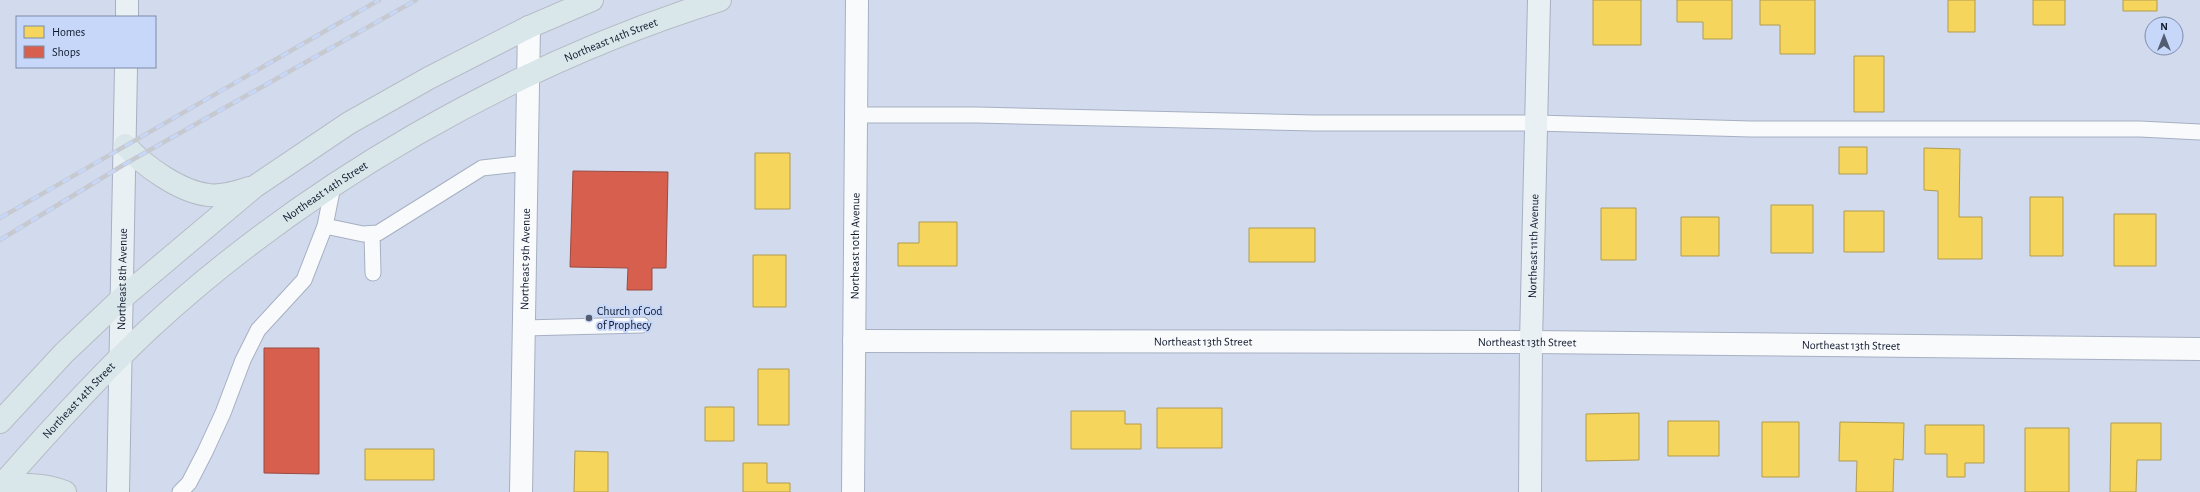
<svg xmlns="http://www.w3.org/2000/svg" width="2200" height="492" font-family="'Alegreya Sans',sans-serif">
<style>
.homes{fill:#f6d55c;stroke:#b19c4e}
.shops{fill:#d6604d;stroke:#9a4a43}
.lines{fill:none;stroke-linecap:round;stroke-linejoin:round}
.lane-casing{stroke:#a7b0c2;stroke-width:17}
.street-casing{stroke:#a7b0c2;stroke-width:24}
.secondary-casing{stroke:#a7b0c2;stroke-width:24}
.primary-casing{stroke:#b6bbc6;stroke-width:24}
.lane{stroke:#f8fafc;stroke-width:15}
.street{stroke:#f8fafc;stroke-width:22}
.secondary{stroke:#e9f0f4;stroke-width:22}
.primary{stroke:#dae7ea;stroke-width:22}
.rail-casing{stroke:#c6c9cf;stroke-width:4.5}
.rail{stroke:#c6d7f9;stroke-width:3;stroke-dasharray:9;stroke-linecap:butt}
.poi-dot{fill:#535c70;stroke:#c6d7f9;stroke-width:1.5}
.labels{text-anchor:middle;stroke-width:4;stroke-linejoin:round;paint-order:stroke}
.street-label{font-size:12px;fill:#0f182c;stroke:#c6d7f9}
.poi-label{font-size:12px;fill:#0f182c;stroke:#c6d7f9;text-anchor:start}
</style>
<rect width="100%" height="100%" fill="#d2dbed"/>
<!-- homes -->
<path class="homes" d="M1593 0H1641V45H1593Z
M1677 0H1732V39H1703V22H1677Z
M1760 0H1815V54H1780V25H1760Z
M1948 0H1975V32H1948Z
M2033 0H2065V25H2033Z
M2123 0H2157V11H2123Z
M1854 56H1884V112H1854Z
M1839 147H1867V174H1839Z
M1924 148 1960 149 1959 217H1982V259H1938V191L1924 190Z
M755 153H790V209H755Z
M2030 197H2063V256H2030Z
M1771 205H1813V253H1771Z
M1601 208H1636V260H1601Z
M1844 211H1884V252H1844Z
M2114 214H2156V266H2114Z
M1681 217H1719V256H1681Z
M919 222H957V266H898V243H919Z
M1249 228H1315V262H1249Z
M753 255H786V307H753Z
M758 369H789V425H758Z
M705 407H734V441H705Z
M1157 408H1222V448H1157Z
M1071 411H1125V424H1141V449H1071Z
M1639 413V460L1586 461V414Z
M1668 421H1719V456H1668Z
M1762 422H1799V477H1762Z
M1840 422 1904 423 1903 460 1894 459 1893 492H1856L1857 461H1839Z
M2111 423H2161V460H2137L2136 492H2110Z
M1925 425H1984V463H1965V477H1947V454H1925Z
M2025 428H2069V492H2025Z
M365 449H434V480H365Z
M575 451 608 452V492H574Z
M743 463H767V483H790V492H743Z"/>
<!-- shops -->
<path class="shops" d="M573 171 668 172 666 268H652V290H627L628 268 570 267Z
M264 348H319V474L264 473Z"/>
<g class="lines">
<defs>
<path id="lane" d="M857 115H977L1314 123H1536L1751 129H2140L2200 132
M325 226 363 234 378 233 482 168 527 163
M372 234 373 273
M524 328 642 325
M180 492 189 483 205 452 223 413 243 360 258 330 304 280 325 226 333 186"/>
<g id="street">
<path id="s1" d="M854 341 1531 342 2200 349"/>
<path id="s2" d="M521 492 529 27"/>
<path id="s3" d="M853 492 857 0"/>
</g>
<g id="secondary">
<path d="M127 17V0"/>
<path id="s4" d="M118 492 126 67"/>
<path id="s5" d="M1530 492 1531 342 1539 0"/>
</g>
<g id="primary">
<path d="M125 145C144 166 180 192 209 195 222 197 236 192 249 188"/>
<path d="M0 422 64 353 121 299 254 187 349 123 429 78 529 27 592 0"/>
<path id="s6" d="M0 487C48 432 96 379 149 329 307 183 515 64 720 0"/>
<path d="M0 488C23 484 43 483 65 492"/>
</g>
</defs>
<!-- lane casing -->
<use href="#lane" class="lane-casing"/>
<!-- street casing -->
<use href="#street" class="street-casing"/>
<!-- secondary casing -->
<use href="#secondary" class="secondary-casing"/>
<!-- primary casing -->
<use href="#primary" class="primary-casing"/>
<!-- lane -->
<use href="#lane" class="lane"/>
<!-- street -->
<use href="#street" class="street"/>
<!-- secondary -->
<use href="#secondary" class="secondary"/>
<!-- primary -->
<use href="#primary" class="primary"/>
<defs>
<path id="rail" d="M0 218 379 0
M0 240 125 164 416 0"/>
</defs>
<!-- rail casing -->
<use href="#rail" class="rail-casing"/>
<!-- rail -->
<use href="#rail" class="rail"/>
</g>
<!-- markers -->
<circle class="poi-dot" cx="589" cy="318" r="4"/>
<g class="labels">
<!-- street labels -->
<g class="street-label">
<text dy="4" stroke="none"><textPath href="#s6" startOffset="765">Northeast 14th Street</textPath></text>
<text dy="4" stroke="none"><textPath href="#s6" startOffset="441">Northeast 14th Street</textPath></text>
<text dy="4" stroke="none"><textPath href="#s3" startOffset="246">Northeast 10th Avenue</textPath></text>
<text dy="4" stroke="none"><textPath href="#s5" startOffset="246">Northeast 11th Avenue</textPath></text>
<text dy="4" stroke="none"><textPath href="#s2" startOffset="233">Northeast 9th Avenue</textPath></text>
<text dy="4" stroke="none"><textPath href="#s4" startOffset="213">Northeast 8th Avenue</textPath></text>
<text dy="4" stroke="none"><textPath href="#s1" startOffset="349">Northeast 13th Street</textPath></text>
<text dy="4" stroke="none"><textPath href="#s1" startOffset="673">Northeast 13th Street</textPath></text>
<text dy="4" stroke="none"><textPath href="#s1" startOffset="997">Northeast 13th Street</textPath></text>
<text dy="4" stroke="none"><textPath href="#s6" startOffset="117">Northeast 14th Street</textPath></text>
</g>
<!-- poi labels -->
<g class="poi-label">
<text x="597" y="315">Church of God<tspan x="597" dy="14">of Prophecy</tspan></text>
</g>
</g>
<!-- legend -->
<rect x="16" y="16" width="140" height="52" fill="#c6d7f9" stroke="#7d8ba7"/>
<rect x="24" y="26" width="20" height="12" fill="#f6d55c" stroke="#7d8ba7"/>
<text x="52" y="36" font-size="12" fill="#0f182c">Homes</text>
<rect x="24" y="46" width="20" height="12" fill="#d6604d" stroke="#7d8ba7"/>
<text x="52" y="56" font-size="12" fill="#0f182c">Shops</text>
<!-- north arrow -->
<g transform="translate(2164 36)"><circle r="19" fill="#c6d7f9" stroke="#7d8ba7"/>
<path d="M0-3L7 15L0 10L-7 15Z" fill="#535c70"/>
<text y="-6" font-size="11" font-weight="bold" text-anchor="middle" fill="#0f182c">N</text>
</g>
</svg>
